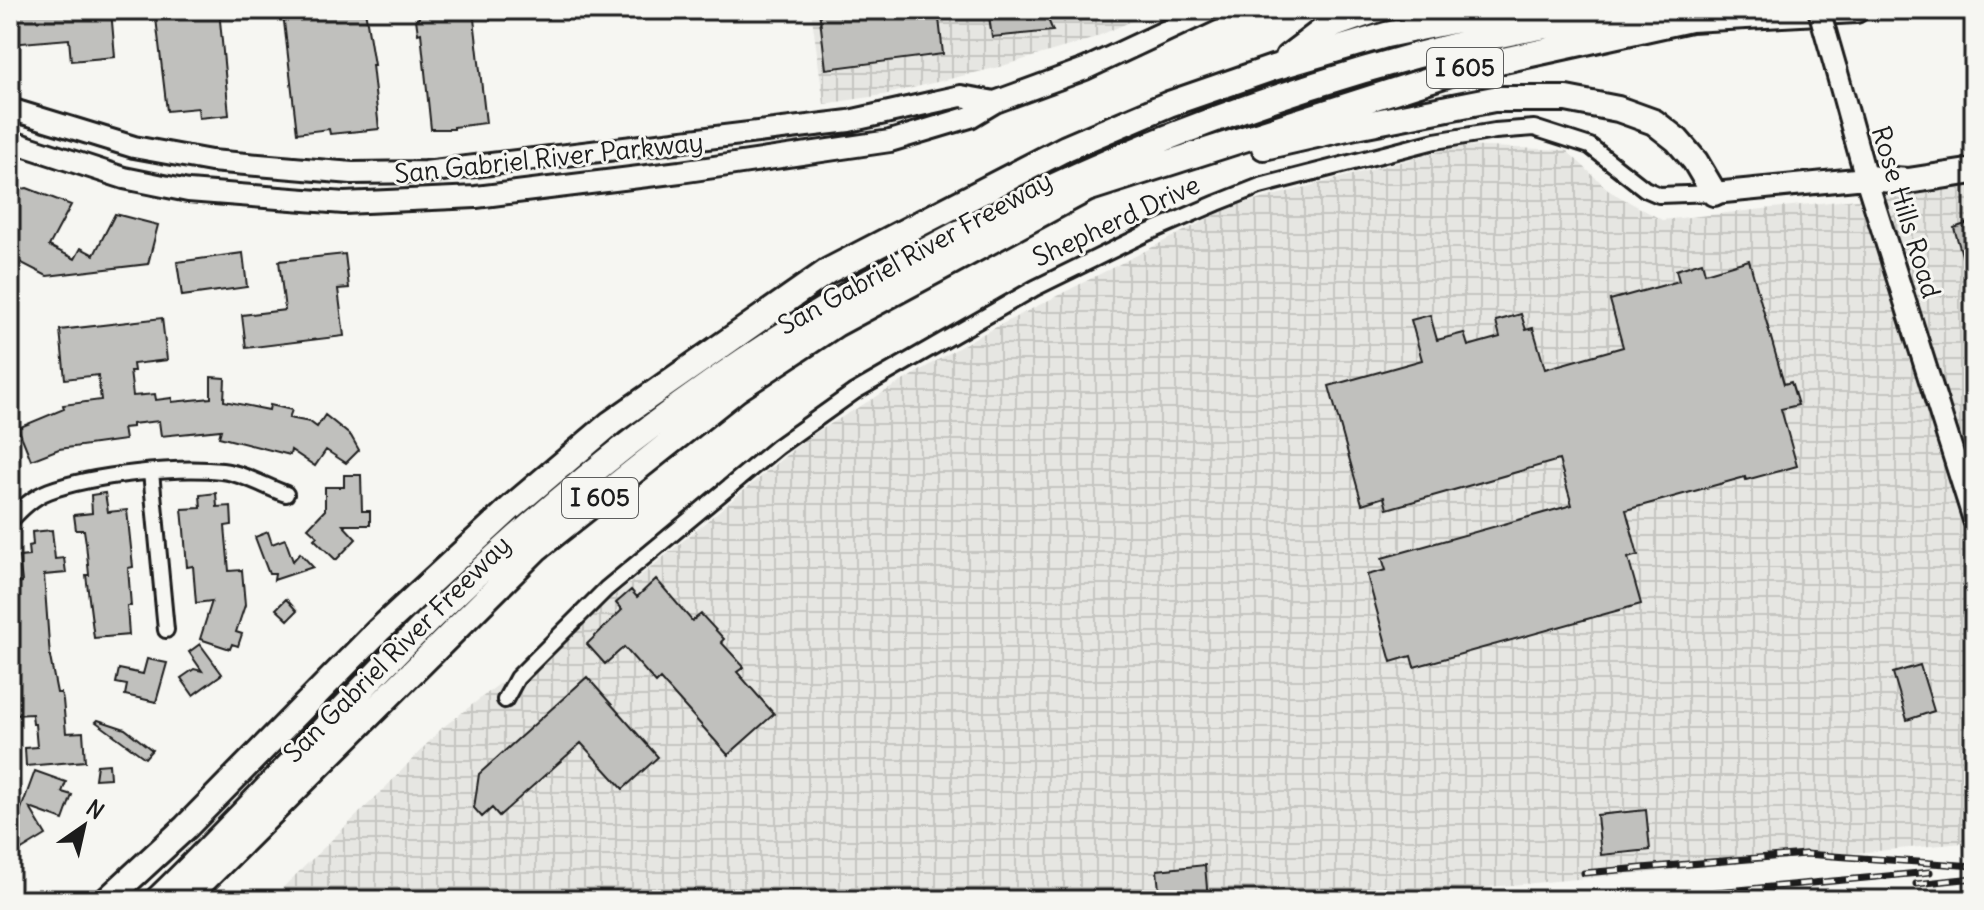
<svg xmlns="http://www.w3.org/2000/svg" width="1984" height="910" font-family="Delius,sans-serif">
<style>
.industrial{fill:url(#industrial-grid)}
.building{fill:#c0c0bd;stroke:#1c1c1c;stroke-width:2}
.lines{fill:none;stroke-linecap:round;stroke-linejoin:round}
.street-casing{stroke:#1c1c1c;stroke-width:20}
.secondary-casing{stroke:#1c1c1c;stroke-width:26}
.highway-casing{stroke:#1c1c1c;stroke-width:30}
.street{stroke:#f6f6f2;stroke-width:14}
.secondary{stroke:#f6f6f2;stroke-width:20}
.highway{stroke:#f6f6f2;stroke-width:24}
.rail-casing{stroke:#1c1c1c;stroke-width:7}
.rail{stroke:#f6f6f2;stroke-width:4;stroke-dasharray:12;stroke-linecap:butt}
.secondary-bridge-casing{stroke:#1c1c1c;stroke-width:26;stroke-linecap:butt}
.secondary-bridge{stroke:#f6f6f2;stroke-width:20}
.labels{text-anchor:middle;stroke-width:6;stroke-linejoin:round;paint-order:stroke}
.shield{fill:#f6f6f2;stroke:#5d5d5c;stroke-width:2}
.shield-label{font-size:24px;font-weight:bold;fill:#1c1c1c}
.street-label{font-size:26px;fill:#1c1c1c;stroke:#f6f6f2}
</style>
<defs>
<pattern id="industrial-grid" width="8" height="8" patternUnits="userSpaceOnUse" patternTransform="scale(2)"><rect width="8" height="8" fill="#e6e6e2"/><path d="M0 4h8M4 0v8" fill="none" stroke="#c5c5c1"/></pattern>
</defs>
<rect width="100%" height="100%" fill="#f6f6f2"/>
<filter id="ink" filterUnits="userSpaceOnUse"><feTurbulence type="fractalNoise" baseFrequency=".0125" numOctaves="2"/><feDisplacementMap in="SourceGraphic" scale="16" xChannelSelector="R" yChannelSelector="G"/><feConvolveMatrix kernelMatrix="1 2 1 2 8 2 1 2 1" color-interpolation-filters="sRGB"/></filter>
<g filter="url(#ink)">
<!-- industrial -->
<path class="industrial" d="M811 10H1157L1089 40 999 67 883 95 824 104Z
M1460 146 1566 150 1611 192 1662 220 1941 190 1974 181V842L1351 900H270L385 788 442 728 649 569 807 438 973 339 1231 207Z"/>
<!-- building -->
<path class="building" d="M10 10H111L115 57 71 61 69 39 10 44Z
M158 10H219L229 115 199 118 198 108 167 111 156 18H158Z
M309 10H365L374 65H372L379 129 330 134 329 129 297 133 283 13Z
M418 10H473L486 123 454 127V129H431L421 33 418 34 416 19 419 18Z
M819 10H938L943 54 826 69Z
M988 10H1044L1053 31 992 37Z
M27 188 71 205 49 246 75 259 81 248 94 255 115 214 158 225 148 264 47 276 10 257V191Z
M1974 221V284L1971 285 1954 228Z
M243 253 247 287 182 296 177 262Z
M345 254 349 288 338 289 344 336 246 348 242 315 285 310 279 261Z
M1749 260 1784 384 1791 382 1798 405 1781 409 1797 466 1746 480 1745 477 1626 510 1638 555 1628 558 1641 604 1414 667 1411 656 1391 662 1367 575 1386 570 1382 558 1572 505 1559 460 1387 509 1384 497 1362 504 1329 386 1422 360 1411 320 1430 315 1437 340 1464 333 1468 346 1500 337 1496 321 1521 314 1526 330 1533 328 1545 369 1623 347 1610 300 1679 281 1676 270 1702 262 1705 273Z
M162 318 167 360 133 364 134 371H130L133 396 155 394 156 400 172 398V402L211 398V377L225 378 224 401 269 410 270 405 292 410 289 418 310 422 317 427 325 415 351 436 359 450 346 463 326 450 315 466 291 450 290 455 219 437 221 430 161 436 159 421 132 424V427L123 428 125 440 59 449 31 460 18 428 64 409 63 405 101 400 98 375 65 379 60 330Z
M344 475H361L362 511H370V525H343L356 539 336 560 314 539 317 536 308 528 325 510V487H344Z
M105 493 108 512 127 510 133 567 128 568 131 606H127L129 635 94 638 86 575H89L86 543 84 530H76L74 515 92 513 91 495Z
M216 493 217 507 231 506 232 525 225 526 229 571 242 570 245 605 236 632 242 634 238 646 232 644 230 649 200 639 212 601 196 603 193 566 187 567 184 530 182 509 201 508 200 495Z
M52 530 55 559 64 558 66 573 44 575 50 657 57 693H61L63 700 66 733 83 732 85 761 26 766 25 748 37 747 35 724H33L32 714 14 715 10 692V601L14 600 13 583 22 582 19 557 29 556 28 546 33 545 32 532Z
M268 532 272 544 285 539 293 561 300 553 313 567 274 580 275 574H269L255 537Z
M656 579 692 621 701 614 724 639 721 642 744 667 737 672 774 714 728 755 660 679 656 683 624 647 605 664 587 644 622 610 616 603 631 590 637 597Z
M286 599 297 611 288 620 276 609Z
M200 644 222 674 193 695 181 678 194 669 202 671 189 652Z
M147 659 167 663 156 702 125 695 127 685 116 683 119 669 143 674Z
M1920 665 1934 711 1907 720 1893 673Z
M587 677 658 757 623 789 581 743 499 816 492 808 482 817 474 808 479 774Z
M98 720 125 729 152 750 145 758 96 722Z
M109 764 110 778 95 779 97 765Z
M35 771 66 782 62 792 72 795 63 820 30 808 46 835 10 857V814L20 812Z
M1646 810 1650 850 1601 855 1597 815Z
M1205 865 1208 900H1160L1157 870Z"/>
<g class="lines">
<defs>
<path id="street" d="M151 472 166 630
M10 521C21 509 33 497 49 491 93 475 175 466 222 471 243 473 266 487 286 494
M505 700 517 678 606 589 777 447 854 392 1035 288 1147 233 1217 203 1260 186 1435 141 1495 131 1534 128 1590 146 1645 189 1659 195 1714 193"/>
<path id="secondary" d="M1836 69 1866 178 1974 520
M10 109 134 147 211 161 352 173 425 172 849 121 961 96 995 102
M10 141 124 178 188 191 344 203 476 197 680 172 890 141 970 117 995 102 1085 69 1211 10
M1714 193 1866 178"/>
<path id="highway" d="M1288 57 1326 28 1377 10
M1264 147 1356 126 1494 99H1566L1618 109 1654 122 1677 140 1695 161 1714 193
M1866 178 1908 181 1974 171
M107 900 186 827 378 631 513 506 611 423 828 271 1066 148 1169 104 1273 68 1386 35 1506 10
M157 900C276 785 384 657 508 545 777 301 1116 127 1469 42 1527 28 1586 19 1645 10
M184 900 537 548 736 390 836 324 1087 189 1463 69 1690 19 1856 10"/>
</defs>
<!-- street casing -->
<use href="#street" class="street-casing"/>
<!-- secondary casing -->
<use href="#secondary" class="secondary-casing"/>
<!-- highway casing -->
<use href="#highway" class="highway-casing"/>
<!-- street -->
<use href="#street" class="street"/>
<!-- secondary -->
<use href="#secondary" class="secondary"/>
<!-- highway -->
<use href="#highway" class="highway"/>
<defs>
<path id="rail" d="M1584 873 1805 854 1974 866
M1916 884 1974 878
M1631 900 1930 872"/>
</defs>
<!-- rail casing -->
<use href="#rail" class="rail-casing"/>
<!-- rail -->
<use href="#rail" class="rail"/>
<defs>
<path id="secondary-bridge" d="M1819 10 1836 69"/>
</defs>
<!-- secondary-bridge casing -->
<use href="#secondary-bridge" class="secondary-bridge-casing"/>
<!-- secondary-bridge -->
<use href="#secondary-bridge" class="secondary-bridge"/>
</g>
</g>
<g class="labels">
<!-- shield labels -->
<g class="shield">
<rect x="1427" y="48" width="76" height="40" rx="6"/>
<rect x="562" y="478" width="76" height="40" rx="6"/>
</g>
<g class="shield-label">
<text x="1465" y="76">I 605</text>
<text x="600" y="506">I 605</text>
</g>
<!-- street labels -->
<g class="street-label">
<text transform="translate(549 158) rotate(-6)" y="9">San Gabriel River Parkway</text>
<text transform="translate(1906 212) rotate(73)" y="9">Rose Hills Road</text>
<text transform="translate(1116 221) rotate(-25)" y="9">Shepherd Drive</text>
<text transform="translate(915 253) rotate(-29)" y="9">San Gabriel River Freeway</text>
<text transform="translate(397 649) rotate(-45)" y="9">San Gabriel River Freeway</text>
</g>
</g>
<!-- margin -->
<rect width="1984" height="910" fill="none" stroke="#f6f6f2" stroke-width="40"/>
<rect x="20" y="20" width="1944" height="870" fill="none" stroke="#1c1c1c" stroke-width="3" filter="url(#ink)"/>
<!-- north arrow -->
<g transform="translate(84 826) rotate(34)" stroke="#f6f6f2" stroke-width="6" paint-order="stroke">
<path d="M0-6L14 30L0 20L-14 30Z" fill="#1c1c1c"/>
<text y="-12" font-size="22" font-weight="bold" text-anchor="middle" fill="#1c1c1c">N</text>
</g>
</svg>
